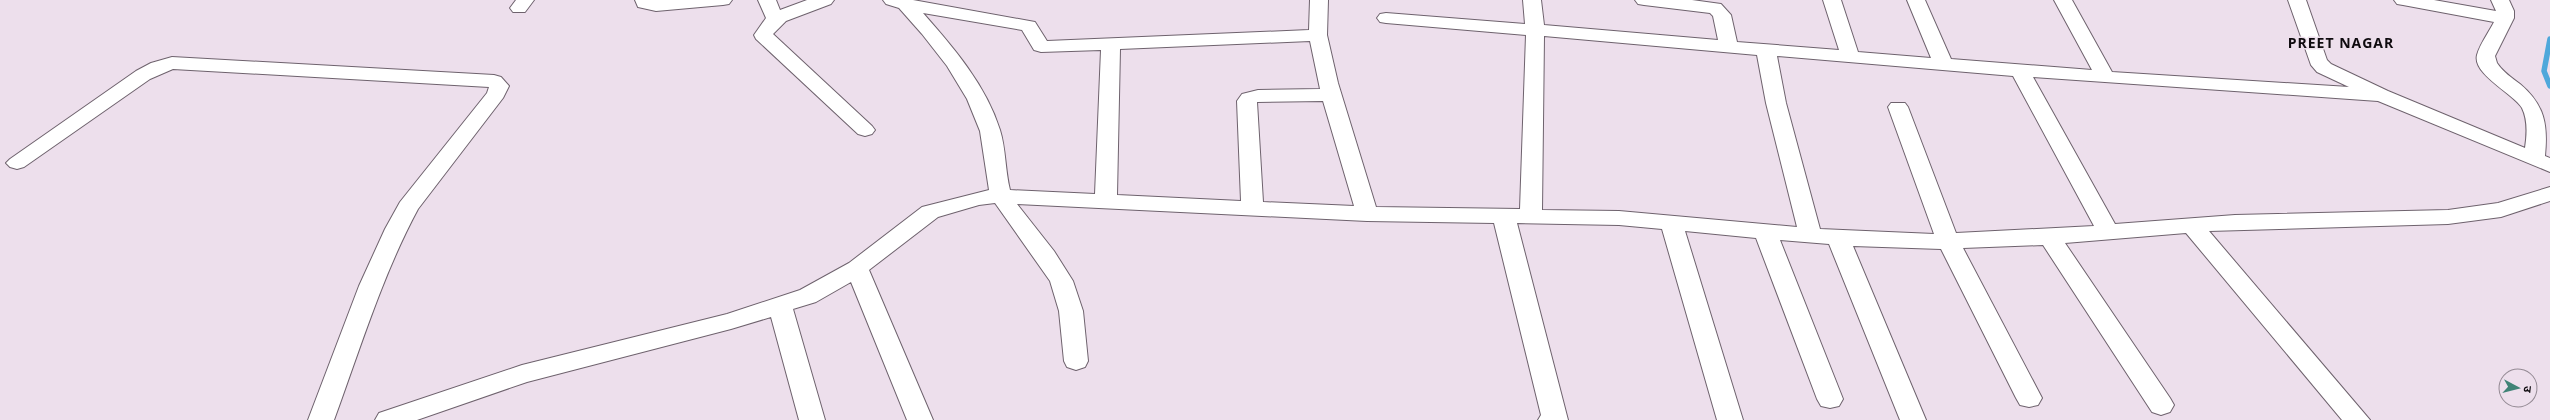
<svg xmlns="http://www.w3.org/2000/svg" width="2550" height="420" font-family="'Open Sans','Noto Sans Devanagari',sans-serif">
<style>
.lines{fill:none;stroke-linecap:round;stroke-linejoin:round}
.stream{stroke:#4fa8db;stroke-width:5.5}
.minor-casing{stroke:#6e626d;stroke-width:2}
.minor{fill:#fff;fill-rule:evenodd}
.labels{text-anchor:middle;stroke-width:3;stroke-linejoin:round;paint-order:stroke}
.district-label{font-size:14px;font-weight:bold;letter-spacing:1px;fill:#0f0b0f;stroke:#eddfec}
</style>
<rect width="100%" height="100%" fill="#eddfec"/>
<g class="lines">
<!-- stream -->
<path class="stream" d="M2550 39 2544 71 2550 86"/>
<defs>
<path id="minor" d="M516 0H534L525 12H513L510 8Z
M635 0H732L729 4 723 5 656 11 638 7Z
M758 0H776L780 10 807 0H834L831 4 786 21 773 34 872 126 875 130 872 134 865 136 858 134 756 39 754 35 766 18Z
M883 0H913L1035 22 1047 41 1309 30 1310 0H1328L1327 35 1338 83 1376 207 1520 209 1526 35 1386 23 1380 22 1377 18 1380 14 1386 13 1525 24 1523 0H1541L1544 25 1718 40 1713 16 1710 13 1644 5 1638 4 1635 0H1692L1721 4 1731 15 1737 42 1839 50 1823 0H1841L1858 52 1931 58 1907 0H1925L1951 59 2092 70 2054 0H2072L2112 72 2349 87 2317 72 2311 65 2288 0H2306L2327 60 2331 64 2388 91 2525 148C2527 135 2528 120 2522 108 2514 94 2472 74 2477 55 2480 44 2489 32 2494 22L2403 5 2397 4 2394 0H2434L2496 11 2491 0H2509L2514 11V18L2495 56 2497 63C2503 72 2512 78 2520 84 2545 105 2548 125 2545 156L2550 158V172L2378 101 2033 77 2115 224 2235 215 2448 210 2498 203 2550 187V201L2501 217 2448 224 2209 231 2370 420H2342L2186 233 2065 243 2170 398 2174 405 2170 412 2161 415 2152 412 2043 245 1963 248 2042 398 2038 405 2029 407 2020 405 2016 398 1941 249 1853 246 1926 420H1900L1829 244 1780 240 1843 399 1839 406 1830 408 1821 406 1817 399 1756 238 1685 231 1743 420H1717L1662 229 1619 225 1517 223 1568 420H1538L1541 415 1494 223 1367 221 1017 204 1054 251 1073 281 1083 311 1088 361 1085 367 1076 370 1067 367 1064 361 1059 311 1050 281 995 203 979 205 938 217 869 270 933 420H907L851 282 816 302 793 309 825 420H799L771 317 731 329 527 382 417 420H375L379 413 522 365 727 314 800 290 849 263 922 207 989 190 980 131 967 99 947 66 922 34 899 8 886 4ZM923 13 1022 30 1034 50 1041 52 1101 50 1095 194 1010 190C1005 170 1006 149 1000 130 986 85 953 47 923 13ZM1544 36 1757 55 1766 103 1797 227 1619 211 1542 210ZM1310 41 1320 89 1258 90 1242 94 1237 101 1241 201 1117 195 1120 49ZM1777 56 2013 76 2094 226 1956 233 1908 107 1905 103H1891L1888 107 1934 234 1820 229 1786 103ZM1323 101 1354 206 1263 202 1257 102Z
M172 57 494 75 501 77 509 86 503 98 418 209C382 276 360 349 334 420H308L359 286 385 229 400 202 487 93 489 87 173 69 150 79 24 167 17 169 10 167 6 163 10 159 136 71 151 63Z"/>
</defs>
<!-- minor casing -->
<use href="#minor" class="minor-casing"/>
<!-- minor -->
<use href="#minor" class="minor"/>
</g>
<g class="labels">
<!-- district labels -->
<g class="district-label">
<text x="2341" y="48">PREET NAGAR</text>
</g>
</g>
<!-- north arrow -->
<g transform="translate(2518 388) rotate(97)"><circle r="19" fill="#eddfec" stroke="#948a94"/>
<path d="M0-3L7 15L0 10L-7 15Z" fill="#408376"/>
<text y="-6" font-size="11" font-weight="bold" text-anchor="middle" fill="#0f0b0f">उ</text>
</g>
</svg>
